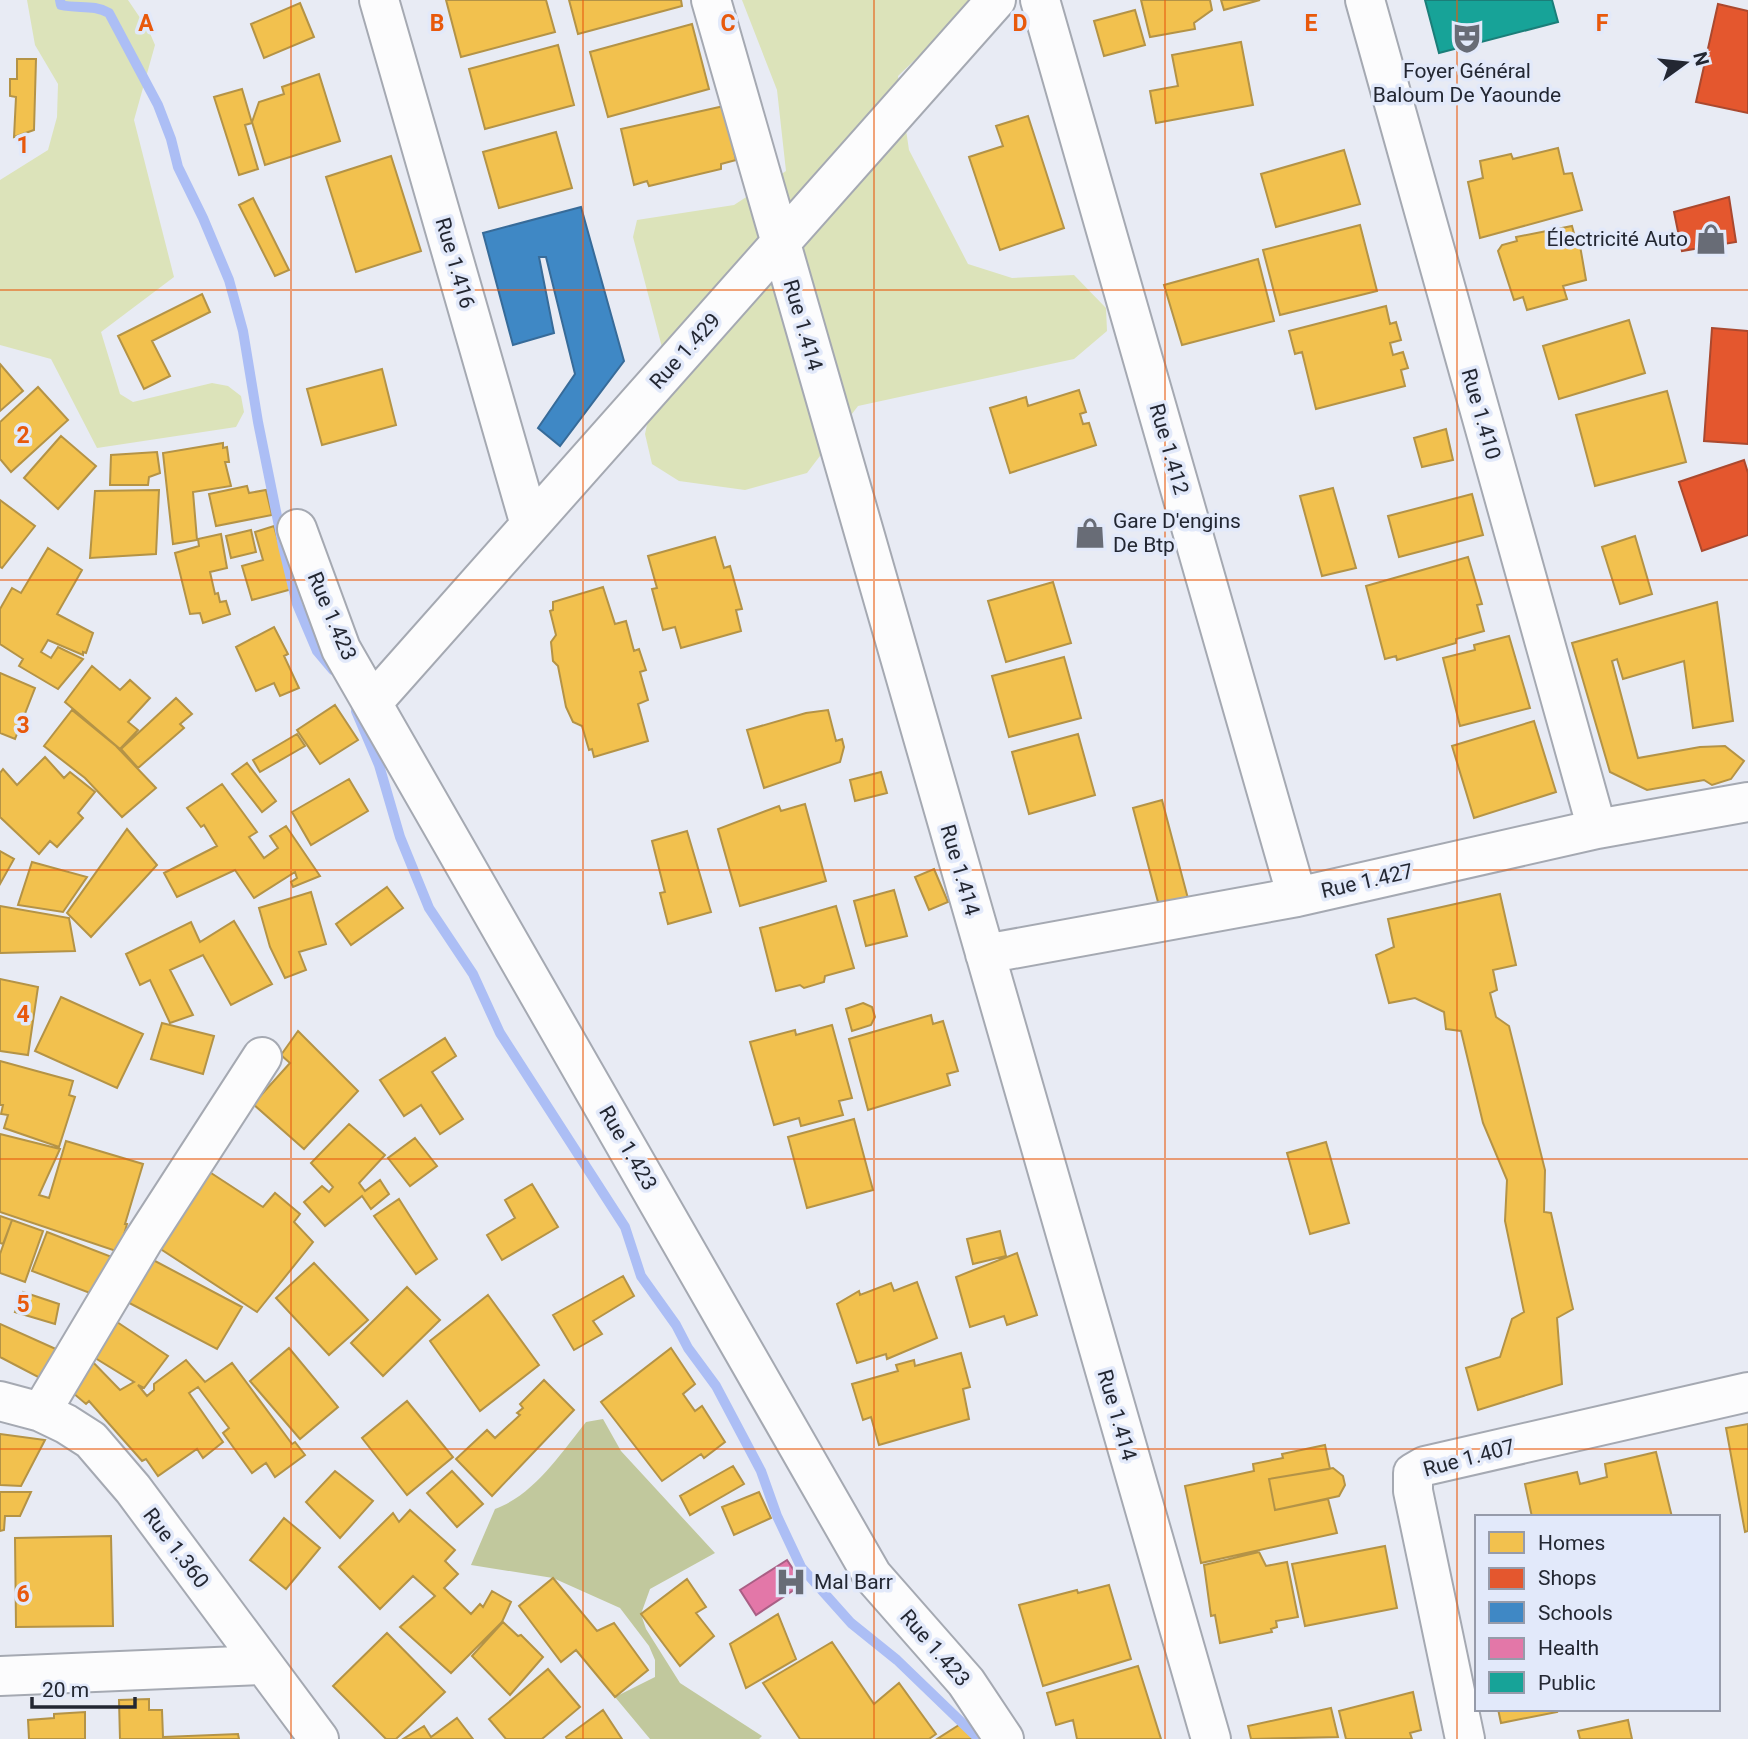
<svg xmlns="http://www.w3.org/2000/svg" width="1748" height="1739" font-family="Roboto,sans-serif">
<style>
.green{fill:#dce3ba}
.forest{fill:#c1c89d}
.homes{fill:#f2c14e;stroke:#b49346;stroke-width:2}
.shops{fill:#e4572e;stroke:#aa492f;stroke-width:2}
.schools{fill:#3f88c5;stroke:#376b99;stroke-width:2}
.health{fill:#e377a8;stroke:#a95f85;stroke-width:2}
.public{fill:#17a398;stroke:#1b7e79;stroke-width:2}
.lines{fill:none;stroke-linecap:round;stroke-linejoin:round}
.stream{stroke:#acbef5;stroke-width:10}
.minor-casing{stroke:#a5a9b2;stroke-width:42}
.minor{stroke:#fcfcfd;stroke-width:38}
.grid{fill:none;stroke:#e8590c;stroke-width:2;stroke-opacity:0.55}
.labels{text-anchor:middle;stroke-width:7;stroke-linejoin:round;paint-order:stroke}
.poi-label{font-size:21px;fill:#232732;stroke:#e2e9fa;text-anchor:start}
.street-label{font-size:21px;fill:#232732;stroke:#e2e9fa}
.grid-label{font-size:23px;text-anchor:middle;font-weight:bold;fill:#e8590c;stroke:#e2e9fa;stroke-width:7;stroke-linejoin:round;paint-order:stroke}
</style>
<rect width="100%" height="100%" fill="#e8ebf4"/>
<!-- green -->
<path class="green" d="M27 0H128L149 31 155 45 134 120 174 277 101 332 120 394 133 402 212 383 228 386 241 396 244 412 236 427 97 448 51 359 0 345V180L48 150 57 117 58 84 35 45Z
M742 0H977L898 76 909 150 968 264 1012 278 1074 275 1106 308 1107 331 1074 359 858 406 807 473 745 490 679 481 652 464 645 434 663 351 633 237 637 220 734 205 786 171 777 90Z"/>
<!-- forest -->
<path class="forest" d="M603 1419 621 1451 715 1553 650 1589 641 1614 646 1629 680 1683 762 1736 759 1739H650L615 1697 655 1677V1660L649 1646 620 1608 553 1578 471 1565 495 1509C534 1495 561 1453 586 1422Z"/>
<!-- homes -->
<path class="homes" d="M446 0H546L555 32 461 57Z
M569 0H681L682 6 578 34Z
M1141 0H1210L1212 10 1194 23 1195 29 1150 37Z
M1221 0H1260L1224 10Z
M300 3 314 37 264 58 251 24Z
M1135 10 1145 45 1104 56 1094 21Z
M692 24 709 89 608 117 590 52Z
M1241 42 1253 105 1156 123 1150 91 1178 86 1172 55Z
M558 45 574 105 485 129 469 69Z
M17 59H36L34 130 14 137 16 97 10 96V79H17Z
M319 74 340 141 265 165 252 122 259 102 284 94 282 87Z
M242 89 252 123 245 125 258 169 239 175 214 97Z
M724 106 736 160 721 164V169L649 186 647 181 634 185 621 129Z
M1028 116 1064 228 1000 250 969 157 1003 146 996 126Z
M556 132 572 188 499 208 483 152Z
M1558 148 1564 174 1572 173 1582 210 1480 238 1468 182 1483 178 1480 161 1511 154 1513 159Z
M1344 150 1360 204 1276 227 1261 174Z
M391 156 421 251 356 272 326 177Z
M253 198 289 270 275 276 239 205Z
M1360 225 1377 291 1280 315 1263 250Z
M1572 226 1576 241 1579 240 1586 280 1563 286 1567 299 1527 310 1523 297 1514 300 1498 251 1502 245 1517 241 1516 237Z
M1258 259 1274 321 1182 345 1164 285Z
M202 294 210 312 152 341 170 376 144 389 118 336Z
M1386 306 1390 324 1396 322 1401 340 1390 343 1393 355 1403 352 1408 368 1401 370 1405 386 1316 409 1302 352 1295 354 1289 331Z
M1629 320 1645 373 1559 399 1543 346Z
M0 364 23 391 0 411Z
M382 369 396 425 322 445 307 389Z
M38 387 68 420 11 472 0 459V422Z
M1079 390 1086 412 1080 414 1083 424 1089 423 1096 445 1010 473 990 408 1026 397 1028 406Z
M1667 391 1686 462 1595 486 1576 415Z
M1446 429 1453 460 1422 467 1414 438Z
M61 436 96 466 58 509 24 478Z
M223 443V448L227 447 229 462H225L231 486 193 492 197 540 173 544 163 453Z
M157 452 160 473 149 477 148 485H110L111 455Z
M247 486 249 493 266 490 272 515 216 526 209 494Z
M1333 488 1356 568 1322 576 1300 496Z
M159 490 156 554 90 558 95 491Z
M1472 494 1483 535 1399 557 1388 516Z
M0 500 35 526 2 568 0 567Z
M274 526 292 589 252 600 242 566 263 560 255 532Z
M251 530 256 552 231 558 226 536Z
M221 534 227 568 210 572 215 594 218 593 220 602 226 601 230 614 203 623 200 613 190 614 175 553 199 546 198 539Z
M1635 536 1652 594 1620 604 1602 547Z
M715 537 724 568 730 566 742 609 736 610 741 631 681 648 675 627 663 630 652 589 657 588 648 556Z
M48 548 82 570 57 614 93 633 86 653 83 652V655L48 640 41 652 51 658 58 647 83 659 58 689 19 666 23 659 0 644V609L12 588 21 593Z
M1468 557 1482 604 1477 605 1484 631 1456 639V643L1397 660 1396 656 1385 659 1366 586Z
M1053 582 1071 643 1006 662 988 601Z
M603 587 615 624 626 621 634 651 639 649 646 670 640 672 648 700 638 704 648 741 594 757 592 749 589 750 582 726 573 722 566 707 558 666 553 661 551 642 556 635 550 611 553 610V602Z
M1717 602 1733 721 1693 728 1684 661 1623 679 1617 659 1612 661 1638 758 1700 747 1725 746 1744 761 1731 779 1712 785 1704 780 1647 790 1610 772 1572 643Z
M274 627 288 654 284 656 299 688 280 696 274 683 256 691 236 647Z
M1509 636 1530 708 1460 726 1443 658 1475 650 1474 645Z
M1064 657 1081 718 1009 737 992 676Z
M92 666 120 690 130 680 150 698 128 722 138 730 120 749 65 702Z
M0 673 35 688 15 739 0 733Z
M176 698 192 714 180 724 184 728 138 768 121 749Z
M335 705 358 740 320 764 297 730Z
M72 710 116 746 156 788 122 817 85 778 44 746Z
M828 710 836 741 842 739 844 747 840 762 764 788 747 730 806 713Z
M1534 721 1556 792 1474 818 1452 746Z
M297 734 305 746 260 772 253 760Z
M1078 734 1095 795 1029 814 1012 752Z
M45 757 64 778 70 772 95 792 78 813 83 818 57 847 50 841 39 854 0 817V773L3 769 17 785Z
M247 763 276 801 262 812 232 774Z
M881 772 887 793 855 801 850 780Z
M349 779 368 811 311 845 292 812Z
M222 784 257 832 249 837 264 858 278 848 270 836 286 826 320 876 293 887 291 882 297 878 295 872 254 898 235 870 177 897 164 873 217 846 204 825 201 827 187 808Z
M1162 800 1191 910 1162 917 1133 808Z
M805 804 826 881 740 906 718 829 779 806 781 811Z
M127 829 157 865 91 937 67 913Z
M687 831 711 912 668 924 660 893 665 892 652 841Z
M0 851 14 859 0 884Z
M32 862 87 877 63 912 18 905Z
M934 869 948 902 929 910 915 877Z
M387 887 403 908 351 945 336 924Z
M894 890 907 936 866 946 854 901Z
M311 892 326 944 299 952 306 970 285 978 270 947 259 908Z
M1500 894 1516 965 1493 970 1497 990 1490 993 1496 1017 1509 1026 1545 1170 1544 1212 1551 1213 1573 1309 1557 1318 1562 1384 1478 1410 1466 1368 1500 1357 1512 1319 1524 1312 1505 1221 1507 1180 1483 1123 1461 1031 1446 1029 1444 1012 1415 998 1389 1003 1376 955 1394 947 1388 919Z
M0 906 69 918 75 951 0 953Z
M836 906 854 968 825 976 824 982 804 988 800 985 776 991 760 928Z
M234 921 272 984 231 1005 203 955 170 970 193 1015 170 1023 150 980 140 985 126 954 191 922 200 942Z
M0 979 38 987 28 1055 0 1051Z
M61 997 143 1034 117 1088 35 1051Z
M863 1003 872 1007 875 1017 871 1025 852 1031 846 1009Z
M931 1015 933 1024 943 1021 958 1071 947 1074 950 1085 868 1110 849 1039Z
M162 1023 214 1036 203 1074 151 1059Z
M832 1025 852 1098 839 1101 843 1115 801 1126 799 1118 774 1125 750 1042 795 1030 796 1035Z
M298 1031 358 1091 304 1149 253 1104 290 1063 281 1055Z
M445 1038 456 1056 432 1072 463 1119 440 1134 421 1105 404 1116 380 1080Z
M0 1061 73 1081 69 1095 75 1097 59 1147 4 1128 8 1115 1 1114 3 1105H0Z
M854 1119 873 1190 807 1208 788 1137Z
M349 1124 385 1155 359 1183 365 1191 380 1180 389 1194 371 1209 362 1196 325 1226 304 1202 322 1186 329 1192 333 1187 311 1163Z
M0 1134 60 1149 39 1195 49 1198 66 1141 143 1164 125 1224H127L119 1252 0 1212Z
M415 1138 437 1166 410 1186 388 1158Z
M1326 1142 1349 1223 1310 1234 1287 1153Z
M208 1171 263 1207 275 1193 300 1214 294 1222 313 1242 257 1312 159 1248Z
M532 1184 558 1227 502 1260 487 1235 515 1218 505 1200Z
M399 1199 437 1259 416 1274 374 1216Z
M0 1216 12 1220 3 1244 0 1243Z
M12 1220 43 1231 25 1282 0 1273V1254Z
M1000 1231 1006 1256 973 1264 967 1239Z
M47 1232 117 1259 103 1298 32 1271Z
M138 1252 242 1307 217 1349 116 1296Z
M1017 1253 1037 1315 1007 1325 1004 1316 970 1327 956 1277Z
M314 1263 368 1320 329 1355 276 1298Z
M623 1276 634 1296 593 1321 602 1334 574 1350 553 1315Z
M917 1282 937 1338 887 1359 886 1354 857 1363 837 1304 859 1291 860 1295 891 1283 894 1291Z
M407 1287 440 1320 383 1376 351 1343Z
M23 1292 59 1304 55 1324 15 1312Z
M488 1295 539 1365 480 1411 430 1341Z
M111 1318 168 1356 144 1388 138 1385 147 1396 154 1390V1384L186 1360 205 1382 232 1363 292 1444 295 1442 305 1455 275 1477 266 1463 252 1473 223 1433 229 1428 198 1387 189 1393 223 1442 203 1458 197 1449 158 1476 146 1459 142 1461 89 1401 86 1404 60 1382 86 1355 120 1390 134 1382 87 1353Z
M0 1324 58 1350 40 1378 0 1357Z
M289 1348 338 1407 300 1439 250 1381Z
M671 1348 695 1384 683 1394 695 1411 702 1406 725 1442 704 1458 701 1454 662 1481 601 1402Z
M961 1353 970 1387 963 1389 969 1419 879 1445 871 1417 863 1420 852 1384 898 1371 896 1365 914 1360 915 1366Z
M544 1380 574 1410 492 1496 456 1459 487 1430 495 1438 520 1415 517 1413 523 1408 520 1404Z
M407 1401 453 1457 407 1495 362 1438Z
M1748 1424V1531L1745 1532 1726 1428Z
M0 1434 45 1440 21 1486 0 1485Z
M1325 1445 1330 1469 1269 1479 1275 1510 1328 1499 1337 1533 1201 1563 1185 1486 1254 1471 1253 1464 1283 1458 1282 1454Z
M1656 1452 1672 1517H1532L1525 1484 1577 1472 1580 1484 1607 1477 1605 1464Z
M733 1466 744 1484 690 1515 680 1496Z
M1333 1468 1343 1476 1345 1485 1339 1496 1275 1510 1269 1479Z
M335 1471 373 1501 340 1538 306 1502Z
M452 1471 483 1504 457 1527 427 1493Z
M0 1492H31L20 1516H5L4 1530 0 1531Z
M759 1492 771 1518 734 1535 722 1507Z
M410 1510 455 1550 445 1561 458 1574 444 1588 471 1614 480 1604 483 1607 492 1591 511 1602 502 1622 451 1673 400 1627 435 1596 413 1576 380 1609 339 1567 393 1513 399 1522Z
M284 1518 320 1548 286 1589 250 1560Z
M111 1536 113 1626 16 1627 15 1538Z
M1385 1546 1397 1608 1305 1626 1292 1564Z
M1259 1552 1266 1566 1287 1562 1298 1617 1276 1621 1277 1627 1271 1629 1272 1632 1220 1643 1215 1615 1211 1616 1204 1565Z
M553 1578 597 1631 614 1623 648 1670 615 1697 576 1650 561 1662 519 1606Z
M687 1579 706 1607 696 1613 714 1636 680 1666 641 1614Z
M1109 1585 1131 1659 1043 1686 1019 1605 1077 1590 1078 1593Z
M778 1614 796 1659 746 1688 730 1644Z
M503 1622 518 1636 521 1635 543 1657 510 1695 472 1656Z
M387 1633 445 1692 396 1739H386L333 1686Z
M832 1642 874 1704 899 1683 936 1734 929 1739H800L763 1683Z
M1138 1666 1161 1739H1077L1073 1720 1056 1725 1047 1693Z
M548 1669 580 1707 542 1739H506L489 1719Z
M1413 1692 1421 1730 1410 1733 1412 1739H1346L1339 1711Z
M149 1699V1710H162L163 1737 238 1734 239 1739H120L119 1700Z
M1331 1708 1338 1737 1251 1739 1248 1726Z
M1498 1709H1556L1557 1712 1501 1723Z
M603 1710 622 1739H567L566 1737Z
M85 1712V1739H29L28 1720 54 1718V1714Z
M457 1718 473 1739H403L424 1726 431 1737Z
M1628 1720 1632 1739H1580L1578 1731Z
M962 1723 974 1739H937Z"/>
<!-- shops -->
<path class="shops" d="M1718 4 1748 11V113L1696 102Z
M1729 197 1736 242 1682 251 1674 212Z
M1712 328 1748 331V444L1704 441Z
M1744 460 1748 473V535L1702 551 1679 482Z"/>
<!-- schools -->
<path class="schools" d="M581 207 624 361 560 446 538 428 575 374 546 257H539L554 333 513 345 483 233Z"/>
<!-- health -->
<path class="health" d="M787 1560 803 1584 756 1615 740 1590Z"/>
<!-- public -->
<path class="public" d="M1425 0H1552L1558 22 1439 53Z"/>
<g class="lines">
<!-- stream -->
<path class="stream" d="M60 0 61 5C78 9 94 4 109 13L158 105 171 139 178 167 203 218 229 280 243 331 258 422 283 546 297 604 317 651 333 670
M356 711 379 765 400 837 429 908 473 974 500 1033 625 1227 641 1276 676 1325 688 1348 716 1386 761 1471 777 1516 801 1567 851 1623 897 1660 979 1739"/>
<defs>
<path id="minor" d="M379 0 530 525
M711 0 1211 1739
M1040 0 1297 897
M1365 0 1597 829
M297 529 341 649 872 1575 966 1682 1004 1739
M373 702 996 0
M985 954 1297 897 1597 829 1748 802
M0 1401 41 1412 66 1424 91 1440 133 1489 319 1739
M41 1412 143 1241 262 1057
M0 1676 263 1665
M1465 1739 1413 1491V1473L1425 1466 1748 1392"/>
</defs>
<!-- minor casing -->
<use href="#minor" class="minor-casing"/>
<!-- minor -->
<use href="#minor" class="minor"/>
</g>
<!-- grid -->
<path class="grid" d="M291 0V1739M583 0V1739M874 0V1739M1165 0V1739M1457 0V1739M0 290H1748M0 580H1748M0 870H1748M0 1159H1748M0 1449H1748"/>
<!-- icons -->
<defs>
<symbol id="theatre-bare" viewBox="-9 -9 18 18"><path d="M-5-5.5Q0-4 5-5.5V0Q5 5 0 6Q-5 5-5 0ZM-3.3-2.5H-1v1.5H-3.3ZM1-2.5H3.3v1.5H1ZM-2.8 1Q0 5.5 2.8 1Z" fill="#686c76" stroke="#e2e9fa" stroke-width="2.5" paint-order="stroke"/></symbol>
<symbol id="shop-bare" viewBox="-9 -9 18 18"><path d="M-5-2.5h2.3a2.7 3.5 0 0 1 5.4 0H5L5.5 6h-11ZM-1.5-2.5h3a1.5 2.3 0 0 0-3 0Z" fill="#686c76" stroke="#e2e9fa" stroke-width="2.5" paint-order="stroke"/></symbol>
<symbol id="hospital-bare" viewBox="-9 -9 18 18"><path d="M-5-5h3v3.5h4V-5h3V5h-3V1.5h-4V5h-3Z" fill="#686c76" stroke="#e2e9fa" stroke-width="2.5" paint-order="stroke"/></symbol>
</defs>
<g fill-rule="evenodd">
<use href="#theatre-bare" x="1445" y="16" width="44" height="44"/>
<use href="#shop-bare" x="1689" y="217" width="44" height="44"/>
<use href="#shop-bare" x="1068" y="511" width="44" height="44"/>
<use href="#hospital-bare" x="769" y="1560" width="44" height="44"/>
</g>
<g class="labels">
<!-- poi labels -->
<g class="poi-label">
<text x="1467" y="78" text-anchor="middle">Foyer Général<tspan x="1467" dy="24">Baloum De Yaounde</tspan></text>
<text x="1688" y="246" text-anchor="end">Électricité Auto</text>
<text x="1113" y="528">Gare D'engins<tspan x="1113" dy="24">De Btp</tspan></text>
<text x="814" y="1589">Mal Barr</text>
</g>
<!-- street labels -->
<g class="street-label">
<text transform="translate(455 263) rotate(74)" y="7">Rue 1.416</text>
<text transform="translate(803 325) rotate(74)" y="7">Rue 1.414</text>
<text transform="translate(685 351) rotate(-48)" y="7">Rue 1.429</text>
<text transform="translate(1481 414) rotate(74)" y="7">Rue 1.410</text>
<text transform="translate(1169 449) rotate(74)" y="7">Rue 1.412</text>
<text transform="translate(332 616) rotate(67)" y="7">Rue 1.423</text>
<text transform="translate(960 870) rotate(74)" y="7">Rue 1.414</text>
<text transform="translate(1367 881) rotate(-13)" y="7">Rue 1.427</text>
<text transform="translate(628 1148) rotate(60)" y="7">Rue 1.423</text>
<text transform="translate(1117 1415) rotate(74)" y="7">Rue 1.414</text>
<text transform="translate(1469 1458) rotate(-15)" y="7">Rue 1.407</text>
<text transform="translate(176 1548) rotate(53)" y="7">Rue 1.360</text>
<text transform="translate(935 1648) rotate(49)" y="7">Rue 1.423</text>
</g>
</g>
<g class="grid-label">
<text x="146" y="31">A</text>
<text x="437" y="31">B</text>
<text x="728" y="31">C</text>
<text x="1020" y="31">D</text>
<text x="1311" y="31">E</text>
<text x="1602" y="31">F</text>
<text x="23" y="153">1</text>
<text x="23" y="443">2</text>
<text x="23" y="733">3</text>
<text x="23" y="1022">4</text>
<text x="23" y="1312">5</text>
<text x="23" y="1602">6</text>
</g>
<!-- legend -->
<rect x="1475" y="1515" width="245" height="196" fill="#e2e9fa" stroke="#969baa" stroke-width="2"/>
<rect x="1489" y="1532" width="35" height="21" fill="#f2c14e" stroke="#969baa" stroke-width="2"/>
<text x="1538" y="1550" font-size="21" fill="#232732">Homes</text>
<rect x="1489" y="1568" width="35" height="21" fill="#e4572e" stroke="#969baa" stroke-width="2"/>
<text x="1538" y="1585" font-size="21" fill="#232732">Shops</text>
<rect x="1489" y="1602" width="35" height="21" fill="#3f88c5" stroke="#969baa" stroke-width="2"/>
<text x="1538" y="1620" font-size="21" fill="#232732">Schools</text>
<rect x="1489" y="1638" width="35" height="21" fill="#e377a8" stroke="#969baa" stroke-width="2"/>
<text x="1538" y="1655" font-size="21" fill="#232732">Health</text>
<rect x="1489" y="1672" width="35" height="21" fill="#17a398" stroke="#969baa" stroke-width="2"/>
<text x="1538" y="1690" font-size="21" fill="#232732">Public</text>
<!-- north arrow -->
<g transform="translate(1685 63) rotate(75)" stroke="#e2e9fa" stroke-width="5" paint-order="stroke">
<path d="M0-5L12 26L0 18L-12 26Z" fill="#232732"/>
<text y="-10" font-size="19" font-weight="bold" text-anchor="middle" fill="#232732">N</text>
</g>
<!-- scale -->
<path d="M32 1697v10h103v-10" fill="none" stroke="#232732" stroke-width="3.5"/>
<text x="42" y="1697" font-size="21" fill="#232732" stroke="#e2e9fa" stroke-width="5" paint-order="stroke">20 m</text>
</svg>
